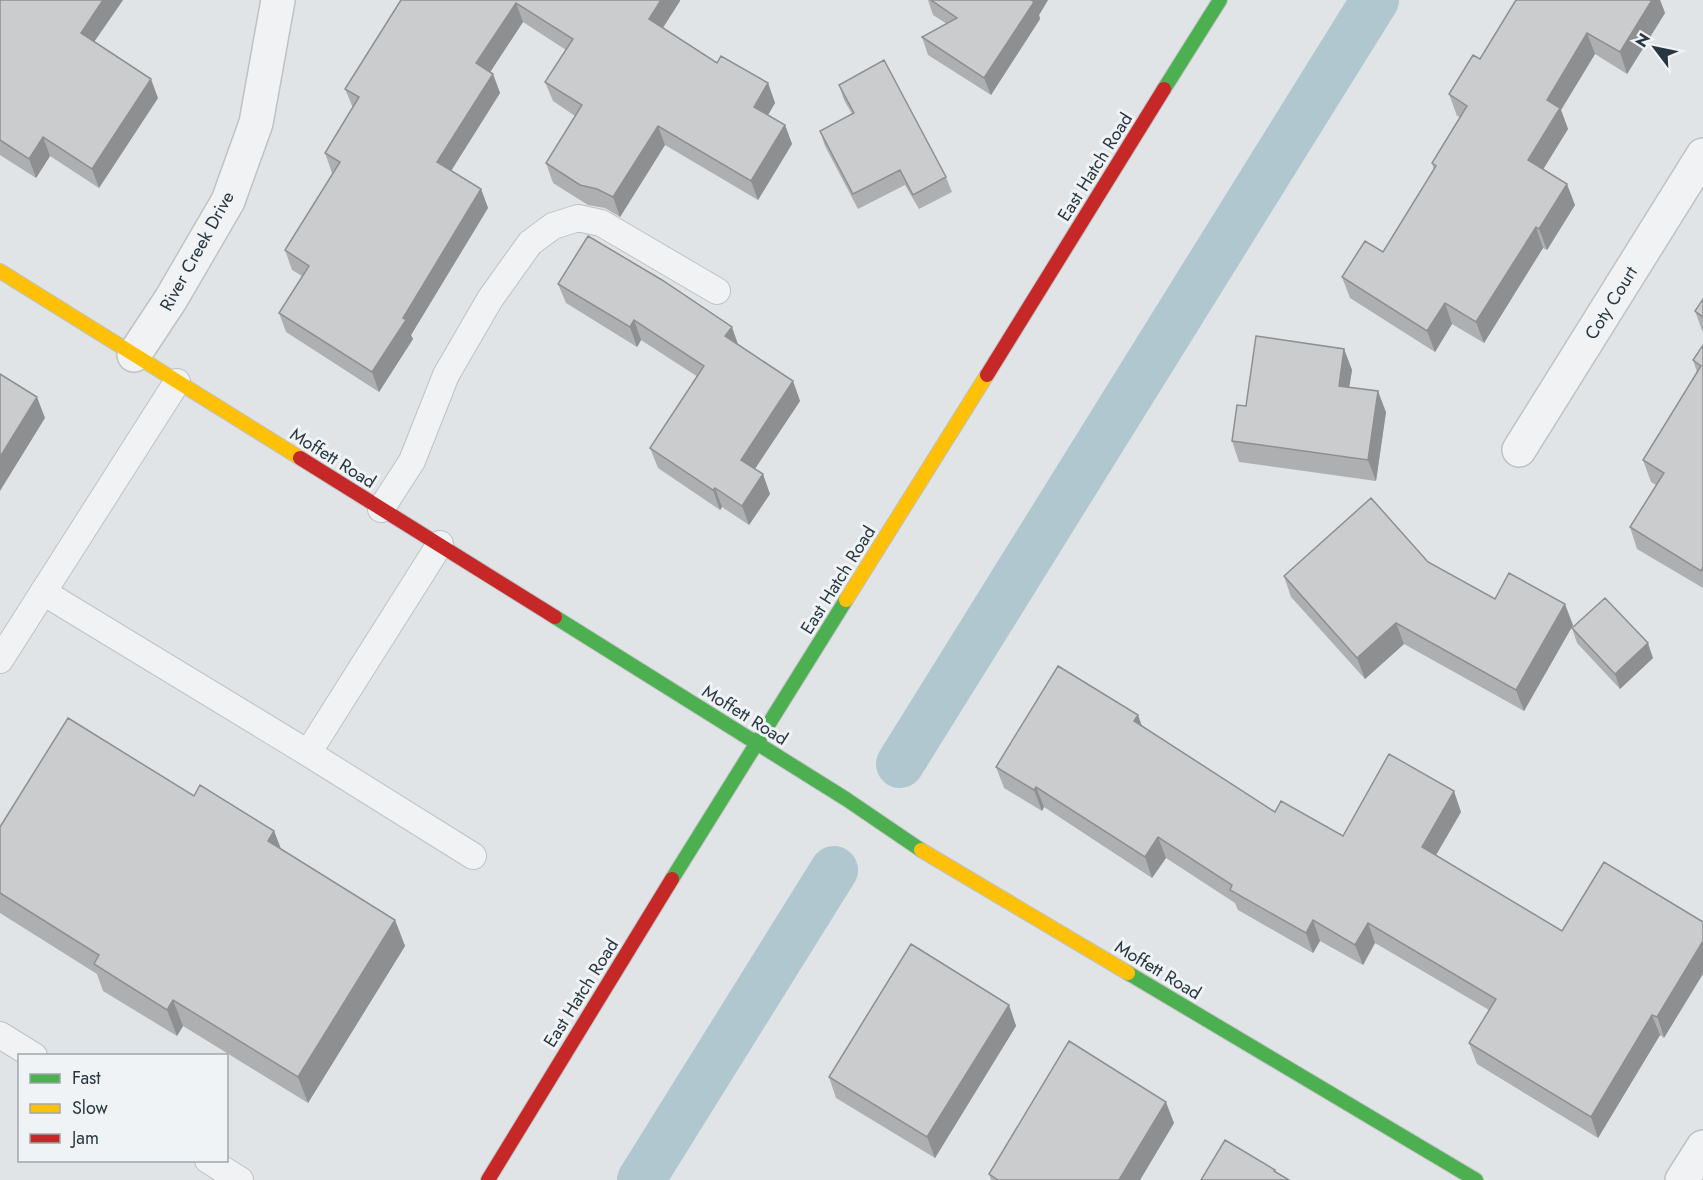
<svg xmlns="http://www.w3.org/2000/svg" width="1703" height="1180" font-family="Jost,sans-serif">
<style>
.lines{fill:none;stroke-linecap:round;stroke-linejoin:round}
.canal{stroke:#b0c7d0;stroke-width:48}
.lane-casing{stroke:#bfc2c4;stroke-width:28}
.street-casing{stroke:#bfc2c4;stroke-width:36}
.fast-casing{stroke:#bfc2c4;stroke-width:16}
.slow-casing{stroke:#bfc2c4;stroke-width:16}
.jam-casing{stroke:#bfc2c4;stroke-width:16}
.lane{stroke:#f0f2f3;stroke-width:26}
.street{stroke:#f0f2f3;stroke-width:33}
.fast{stroke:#4caf50;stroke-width:14}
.slow{stroke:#ffc107;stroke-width:14}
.jam{stroke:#c62828;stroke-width:14}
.wall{fill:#aeafb1}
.shaded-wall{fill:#8d8f90}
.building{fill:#caccce;stroke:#8d8f90;stroke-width:1.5}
.labels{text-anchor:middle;stroke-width:6;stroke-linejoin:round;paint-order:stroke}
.street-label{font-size:18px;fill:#28363f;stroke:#eff3f6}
</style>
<rect width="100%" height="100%" fill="#e1e4e6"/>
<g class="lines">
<!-- canal -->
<path class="canal" d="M900 764 1375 0
M641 1180 834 870"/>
<defs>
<path id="lane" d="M381 509 412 461 446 375 490 299 530 243 553 226 578 218 601 223 717 291
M43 592 308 753 440 544
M0 660 177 382
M308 753 473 856
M0 1035 34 1056
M208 1160 240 1180"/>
<path id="street" d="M134 355 171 299 228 201 256 123 278 0
M1519 450 1703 155
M1682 1180 1703 1147"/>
<path id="fast" d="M1164 89 1220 0
M555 617 846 799 921 850
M672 879 846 600
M1128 973 1476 1180"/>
<path id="slow" d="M0 271 300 458
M846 600 987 375
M921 850 1128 973"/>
<path id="jam" d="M987 375 1164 89
M300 458 555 617
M488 1180 672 879"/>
</defs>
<!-- lane casing -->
<use href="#lane" class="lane-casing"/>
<!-- street casing -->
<use href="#street" class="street-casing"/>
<!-- fast casing -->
<use href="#fast" class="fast-casing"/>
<!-- slow casing -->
<use href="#slow" class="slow-casing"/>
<!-- jam casing -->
<use href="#jam" class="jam-casing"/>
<!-- lane -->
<use href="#lane" class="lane"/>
<!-- street -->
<use href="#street" class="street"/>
<!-- fast -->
<use href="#fast" class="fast"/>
<!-- slow -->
<use href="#slow" class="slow"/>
<!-- jam -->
<use href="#jam" class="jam"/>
</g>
<!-- wall -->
<path class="wall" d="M0 0H123L94 42 158 98 99 188 50 156 36 178 0 155Z
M401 0 680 1 663 28 717 63 768 83 775 103 768 115 785 125 792 144 758 200 665 145 620 217 605 208 588 205 553 183 546 163 575 116 553 101 545 82 566 50 523 22 490 72 493 74 500 93 451 171 481 189 488 208 411 335 413 339 379 392 286 332 279 313 302 276 292 270 285 250 333 174 332 173 325 153 353 108 345 89Z
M928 0H1048L1039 15 1040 19 991 95 928 55 922 37 947 24 933 15Z
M1516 0H1660L1665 13 1627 74 1595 54 1561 110 1568 129 1543 169 1575 205 1547 250 1543 248 1484 343 1452 324 1435 352 1350 298 1342 277 1383 252 1434 170 1432 163 1460 117 1457 116 1449 94 1480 59Z
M839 85 946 177 952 192 919 209 905 185 858 209 825 146 820 131 852 114 844 100Z
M558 284 738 344 793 381 800 401 755 469 770 494 749 525 722 507 720 510 658 468 650 448 698 377 641 340 637 347 566 303Z
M1703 299V333L1695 311Z
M1703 345V588L1637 549 1630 527 1656 485 1651 482 1643 460 1697 372 1693 360Z
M1344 349 1352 370 1349 387 1386 412 1376 481 1239 462 1232 441 1246 406Z
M1428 562 1495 599 1573 625 1524 711 1404 644 1365 679 1291 597 1284 576Z
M1572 628 1653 658 1620 689 1577 643Z
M1138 715 1142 726 1275 812 1343 836 1461 812 1436 855 1562 931 1604 862 1664 1038 1660 1035 1598 1138 1477 1064 1469 1043 1489 1010 1375 943 1363 965 1320 941 1313 953 1238 910 1235 903 1166 858 1152 878 1044 807 1042 811 1004 788 996 767Z
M194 796 274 831 281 849 395 920 405 946 308 1103 183 1026 177 1036 103 991 97 974 0 913V827Z
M1009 1005 1016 1026 935 1158 836 1098 829 1077Z
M1174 1123 1140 1180H991L989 1174Z"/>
<!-- shaded-wall -->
<path class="shaded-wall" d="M103 0H123L87 52 81 33Z
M661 0H680V1L656 38 649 19Z
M1031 0H1048L1039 15 1040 19 991 95 984 78Z
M1652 0H1660L1665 13 1627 74 1620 52Z
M516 3 523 22 483 83 476 63Z
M1587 33 1595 54 1561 110 1568 129 1536 181 1528 160 1547 100Z
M493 74 500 93 444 182 437 162Z
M151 79 158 98 99 188 92 169Z
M768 83 775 103 761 127 754 107Z
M785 125 792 144 758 200 751 181Z
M658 126 665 145 620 217 613 197Z
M43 137 50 156 36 178 29 159Z
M1567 184 1575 205 1547 250 1539 229Z
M481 189 488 208 411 335 413 339 379 392 372 372 403 318Z
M1536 227 1543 248 1484 343 1476 322Z
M1445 303 1452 324 1435 352 1427 331Z
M634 320 641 340 637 347 630 327Z
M732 327 739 347 725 336Z
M1344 349 1352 370 1346 407 1339 386Z
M793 381 800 401 748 479 741 460Z
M1378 391 1386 412 1376 481 1368 460Z
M37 397 45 418 0 491V457Z
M763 474 770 494 749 525 742 506Z
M715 488 722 507 720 510 713 490Z
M1565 604 1573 625 1524 711 1516 690Z
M1396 623 1404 644 1365 679 1357 658Z
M1648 643 1653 658 1620 689 1615 674Z
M1138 715 1145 736 1134 721Z
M1036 787 1044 807 1042 811 1034 790Z
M1454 791 1461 812 1429 867 1422 847Z
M274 831 284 857 268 841Z
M1158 837 1166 858 1152 878 1145 857Z
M395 920 405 946 308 1103 298 1077Z
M1313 920 1320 941 1313 953 1306 933Z
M1368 923 1375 943 1363 965 1355 945Z
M1703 941V974L1664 1038 1657 1017Z
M173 1000 183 1026 177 1036 167 1010Z
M1009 1005 1016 1026 935 1158 927 1137Z
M1652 1015 1660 1035 1598 1138 1591 1117Z
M1166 1102 1174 1123 1140 1180H1119Z"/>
<!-- building -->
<path class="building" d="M0 0H103L81 33 151 79 92 169 43 137 29 159 0 140Z
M401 0H661L649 19 717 63 721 56 768 83 754 107 785 125 751 181 658 126 613 197 597 189 580 185 546 163 582 105 545 82 573 39 516 3 476 63 493 74 437 162 481 189 403 318 406 320 372 372 279 313 309 266 285 250 340 162 325 153 359 97 345 89Z
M931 0H1031L1034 2 984 78 922 37 957 18Z
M1516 0H1652L1620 52 1587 33 1547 100 1560 108 1528 160 1567 184 1539 229 1536 227 1476 322 1445 303 1427 331 1342 277 1365 241 1383 252 1436 166 1432 163 1467 106 1449 94 1473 55 1480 59Z
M884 60 946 177 913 195 900 170 853 194 820 131 854 113 839 85Z
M588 236 662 280 732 327 725 336 793 381 741 460 763 474 742 506 715 488 713 490 650 448 704 366 634 320 630 327 558 284Z
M1703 299V317L1695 311Z
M1256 336 1344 349 1339 386 1378 391 1368 460 1232 441 1237 405 1246 406Z
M1703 345V567L1701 571 1630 527 1664 473 1643 460 1701 366 1693 360Z
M0 374 37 397 0 457Z
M1371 498 1428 562 1495 599 1509 573 1565 604 1516 690 1396 623 1357 658 1284 576Z
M1605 598 1648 643 1615 674 1572 628Z
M1058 666 1138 715 1134 721 1275 812 1281 801 1343 836 1389 754 1454 791 1422 847 1562 931 1604 862 1703 922V941L1657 1017 1652 1015 1591 1117 1469 1043 1496 999 1368 923 1355 945 1313 920 1306 933 1230 890 1232 885 1158 837 1145 857 1036 787 1034 790 996 767Z
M68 718 194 796 200 785 274 831 268 841 395 920 298 1077 173 1000 167 1010 94 964 99 955 0 893V827Z
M911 944 1009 1005 927 1137 829 1077Z
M1069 1041 1166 1102 1119 1180H998L989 1174Z
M1225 1140 1275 1170 1274 1171 1289 1180H1201Z"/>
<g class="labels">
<!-- street labels -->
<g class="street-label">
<text transform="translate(1095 167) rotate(-58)" y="6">East Hatch Road</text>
<text transform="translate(197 251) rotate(-61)" y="6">River Creek Drive</text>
<text transform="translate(1611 303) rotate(-58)" y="6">Coty Court</text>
<text transform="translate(333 458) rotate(32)" y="6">Moffett Road</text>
<text transform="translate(838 580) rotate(-58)" y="6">East Hatch Road</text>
<text transform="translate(745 715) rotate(32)" y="6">Moffett Road</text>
<text transform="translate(1158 970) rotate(31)" y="6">Moffett Road</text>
<text transform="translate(581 993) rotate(-58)" y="6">East Hatch Road</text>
</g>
</g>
<!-- legend -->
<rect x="18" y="1054" width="210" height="108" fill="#eff3f6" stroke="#9fa7ad" stroke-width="1.5"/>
<rect x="30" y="1074" width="30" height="9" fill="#4caf50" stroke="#9fa7ad" stroke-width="1.5"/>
<text x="72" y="1084" font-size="18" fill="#28363f">Fast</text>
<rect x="30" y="1104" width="30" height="9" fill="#ffc107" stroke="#9fa7ad" stroke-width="1.5"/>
<text x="72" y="1114" font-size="18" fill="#28363f">Slow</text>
<rect x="30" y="1134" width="30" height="9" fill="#c62828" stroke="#9fa7ad" stroke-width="1.5"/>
<text x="72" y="1144" font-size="18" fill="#28363f">Jam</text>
<!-- north arrow -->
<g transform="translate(1655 48) rotate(302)" stroke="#eff3f6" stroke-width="4.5" paint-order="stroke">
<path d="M0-4.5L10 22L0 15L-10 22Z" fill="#28363f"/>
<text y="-9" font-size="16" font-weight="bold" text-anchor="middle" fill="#28363f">N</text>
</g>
</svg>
